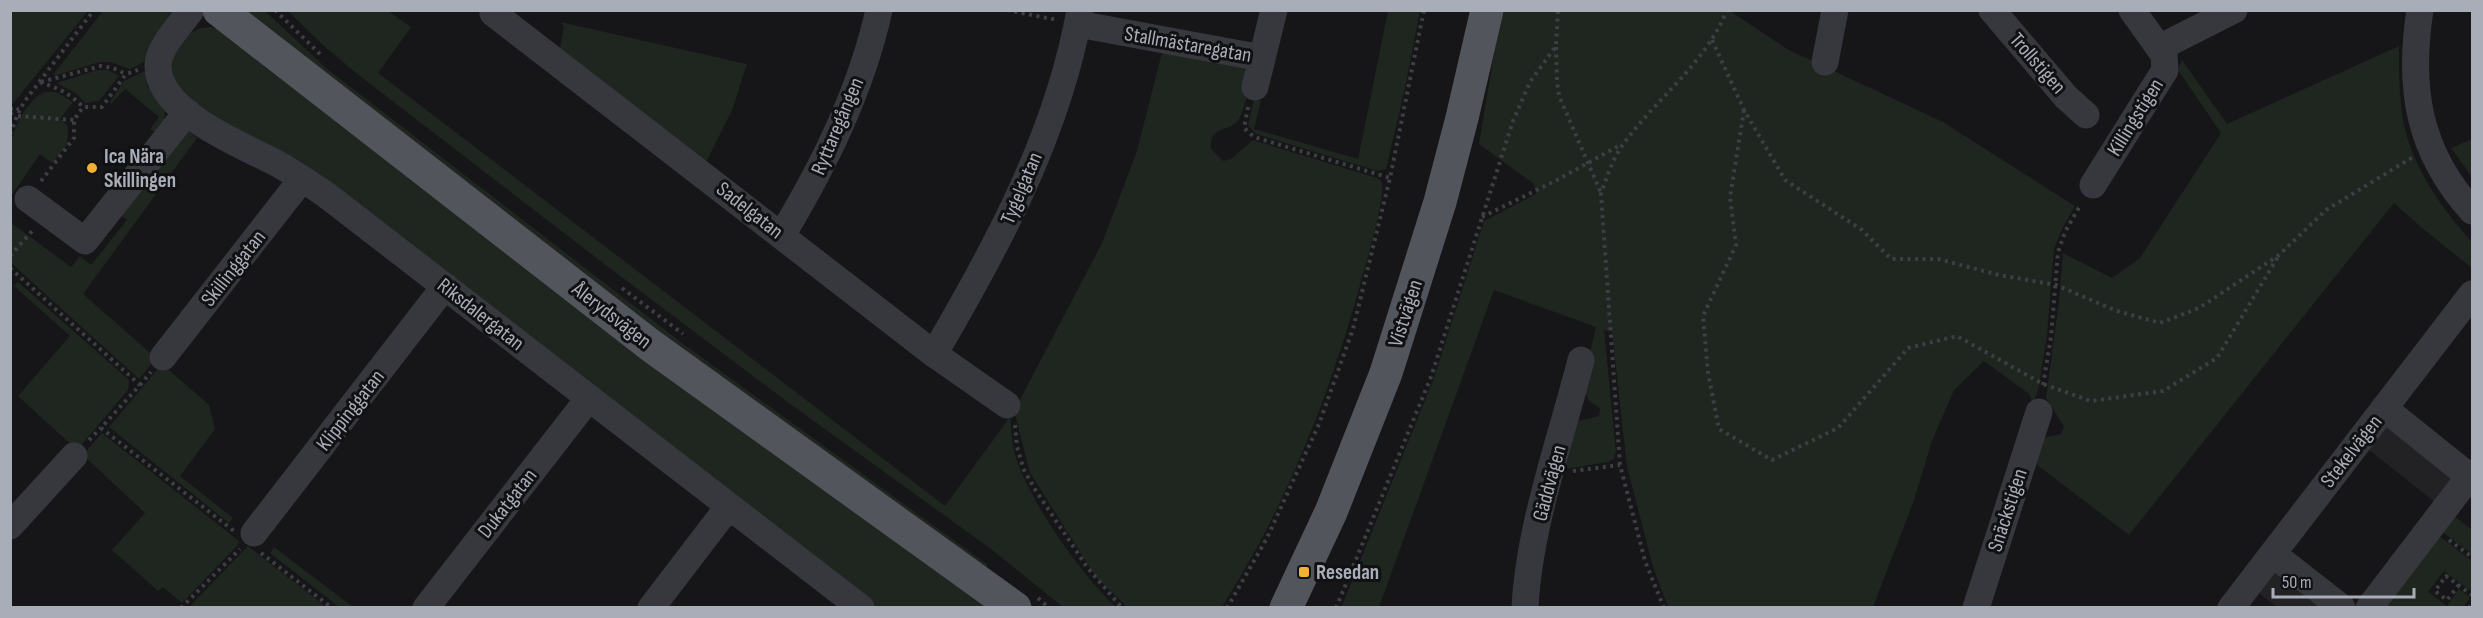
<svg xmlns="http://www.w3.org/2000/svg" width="2483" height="618" font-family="'Sofia Sans Condensed',sans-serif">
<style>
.built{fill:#222225}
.green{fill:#1e261f}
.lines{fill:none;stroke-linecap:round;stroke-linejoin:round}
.path{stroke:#3d3f44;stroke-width:4;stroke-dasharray:3 4.5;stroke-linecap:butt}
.minor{stroke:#37383d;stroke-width:27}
.major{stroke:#53555c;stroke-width:33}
.poi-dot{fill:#f2b134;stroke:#111113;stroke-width:2}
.labels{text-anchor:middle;stroke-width:6;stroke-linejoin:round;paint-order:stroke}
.street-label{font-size:21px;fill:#a8adb8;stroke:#111113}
.poi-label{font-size:21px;font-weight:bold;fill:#a8adb8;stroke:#111113;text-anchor:start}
</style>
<rect width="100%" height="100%" fill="#161618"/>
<!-- built -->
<path class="built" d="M2391 425 2455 469 2441 507 2368 449 2386 427Z
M2278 569 2335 607H2277L2257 592Z"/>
<!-- green -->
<path class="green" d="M11 10 88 11 11 106 10 11Z
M103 11H172L171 16 144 62 130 69 110 62H100L54 76 53 75Z
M242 11H265L326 68 686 346 988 565 983 571 709 372Z
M288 11H388L411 27 378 73 945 506 1010 417C1012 431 1012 446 1016 458 1031 503 1081 575 1116 607H1063L991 549 793 406 603 263 356 73 323 45Z
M1388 11H1420L1404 93 1386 169 1377 171 1256 134 1248 125 1254 99 1261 101 1254 129 1358 159Z
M1501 11H1730L1787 49 1943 122 2075 206 2062 229 2054 249 2047 336 2039 387 2033 404 2029 394 1984 361 1954 390 1932 441 1913 503 1873 607H1668L1653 567 1627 467 1612 332 1604 330 1616 452 1614 459 1608 462 1559 470 1575 422 1599 416 1600 408 1589 401 1582 386 1596 327 1494 290 1379 607 1341 608 1434 378 1484 221 1536 194 1534 184 1479 144Z
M560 22 747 64 732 110 705 164 560 48 564 26Z
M210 27 220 29 994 607H874L782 537 182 98 170 68 173 57 188 34 200 28Z
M2399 46C2399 66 2399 86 2401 106 2406 159 2438 204 2472 242V268L2422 228 2394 203 2129 535 2032 461 2039 439 2061 434 2064 427 2046 398 2059 301 2063 253 2112 278 2140 258 2221 133 2178 70 2182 60 2227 124Z
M1163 49 1244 68C1245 71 1247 74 1248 77 1251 84 1243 116 1237 122 1226 132 1209 127 1211 149L1223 161 1231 159 1253 140 1377 178 1382 182C1384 204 1370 248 1364 271 1339 364 1306 455 1261 540 1249 563 1235 585 1222 607H1127L1096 577 1030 473 1014 411 1102 243 1136 154Z
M97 70H108L119 76 99 101 85 103 77 94 57 83Z
M145 71 148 87 165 111 164 121 155 132 150 129 159 117 125 89 111 104 110 102 124 81Z
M44 92H56L73 102 60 119 68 126 67 145 52 163 40 154 11 196C10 179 7 159 11 143 14 126 28 100 44 92Z
M183 131 189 132 197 138 83 294 156 358 139 379 11 263 10 222 71 267 80 256 91 265 127 220 119 214Z
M2472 139V177L2451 148Z
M18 282 129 380 128 390 77 450 18 396 70 336 14 286Z
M162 364 209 405 215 429 180 476 233 518 229 523 109 427Z
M102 433 239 541 237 546 182 603 163 587 158 591 112 550 145 513 83 455Z
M2449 512 2472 530V554L2437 528Z
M2434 532 2472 561V592L2444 571 2428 592 2447 606 2459 589 2470 597 2464 607 2375 608Z
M248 546 326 607H189Z
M274 547 353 607H339L270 553Z"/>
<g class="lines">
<!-- path -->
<path class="path" d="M275 10 320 54
M1007 10 1057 20
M1712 40 1744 110 1785 180 1862 230 1891 259H1938L1999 275 2056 285 2117 311 2160 323 2199 308 2279 255 2326 210 2413 157
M1556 47 1557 82 1559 96 1601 193
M40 82C57 88 70 93 83 107H102L126 74 138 70
M41 82 101 66 113 68 126 74
M1248 107 1244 128 1254 137 1390 178
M10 109H19
M1744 110 1730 197 1736 245 1703 316 1708 373 1719 429 1772 460 1838 428 1908 348 1957 336 2043 384 2091 401 2163 391 2217 358 2279 255
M10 114 19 109
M18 116 74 120
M10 134 20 109 27 98 94 10
M41 181 74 138V120L83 107
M1482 217 1557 180 1622 144
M10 256 33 230
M10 268 140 385 101 428 234 531
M622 288 683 334
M140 385 151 372
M2043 385 2051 337 2058 252 2065 232 2081 204
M1015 425 1017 447 1024 470 1036 491 1087 567 1122 608
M89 440 101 428
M1573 471 1620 465
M2449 540 2472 557
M261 553 332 608
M2459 585 2447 600 2435 591 2446 576 2472 595
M1038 598 1049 608
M181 608 240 549
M1227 608 1267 538 1319 424 1353 329 1390 178 1424 10
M1336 608 1431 377 1513 121 1530 82 1556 46 1558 10
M1664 608 1645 561 1620 465 1601 194C1607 176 1613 158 1624 143 1658 97 1705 64 1727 10
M2469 608 2472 603"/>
<!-- minor -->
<path class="minor" d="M191 10C180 26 159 46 158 65 157 113 243 145 278 164 294 173 310 184 325 194L861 608
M1992 10 2066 97 2086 115
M2420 10C2408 88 2418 151 2472 211
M493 13 934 354 1007 405
M1078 24 1262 58
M2159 48 2234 10
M1825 62 1835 10
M1255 87 1274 10
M2093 185 2165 70 2164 55 2132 10
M28 199 85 241 187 112
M782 235C824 165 861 91 879 10
M934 354C997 247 1058 134 1080 10
M163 357 302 179
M2384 408 2470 477
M10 526 74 456
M254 533 445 286
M2273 554 2342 608
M426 608 589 398
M651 608 729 506
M1525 608C1529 526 1561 439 1581 360
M1976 608 2039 412
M2231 608 2472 294
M2369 608 2472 473"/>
<!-- major -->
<path class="major" d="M219 10 650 345 1015 608
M1286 608 1331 512 1386 373 1440 202 1462 118 1487 10"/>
</g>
<!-- markers -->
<g class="poi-dot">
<circle cx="92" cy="168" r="6"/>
<rect x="1298" y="566" width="12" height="12" rx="3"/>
</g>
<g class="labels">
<!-- street labels -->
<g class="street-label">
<text transform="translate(1188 44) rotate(10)" y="7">Stallmästaregatan</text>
<text transform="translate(2038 63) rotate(49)" y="7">Trollstigen</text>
<text transform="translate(2135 117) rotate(-58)" y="7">Killingstigen</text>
<text transform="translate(837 126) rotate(-67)" y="7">Ryttaregången</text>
<text transform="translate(1021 188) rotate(-67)" y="7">Tygelgatan</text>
<text transform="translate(750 210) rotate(38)" y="7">Sadelgatan</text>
<text transform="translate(233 268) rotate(-52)" y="7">Skillinggatan</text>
<text transform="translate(1405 313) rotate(-72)" y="7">Vistvägen</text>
<text transform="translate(481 314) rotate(38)" y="7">Riksdalergatan</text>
<text transform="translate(612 315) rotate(38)" y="7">Ålerydsvägen</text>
<text transform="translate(350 410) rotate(-52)" y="7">Klippinggatan</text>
<text transform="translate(2351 451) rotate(-52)" y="7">Stekelvägen</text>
<text transform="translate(1549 483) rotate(-75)" y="7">Gäddvägen</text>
<text transform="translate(507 503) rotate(-52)" y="7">Dukatgatan</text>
<text transform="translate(2007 510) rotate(-72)" y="7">Snäckstigen</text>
</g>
<!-- poi labels -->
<g class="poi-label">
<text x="104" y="163">Ica Nära<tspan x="104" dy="24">Skillingen</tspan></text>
<text x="1316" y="579">Resedan</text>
</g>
</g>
<!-- border -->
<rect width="2483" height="618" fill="none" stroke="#a8adb8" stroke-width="24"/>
<!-- scale -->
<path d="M2273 588v9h141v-9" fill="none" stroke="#a8adb8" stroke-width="3"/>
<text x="2282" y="588" font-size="18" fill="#a8adb8" stroke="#111113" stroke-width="4.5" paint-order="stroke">50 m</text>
</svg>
